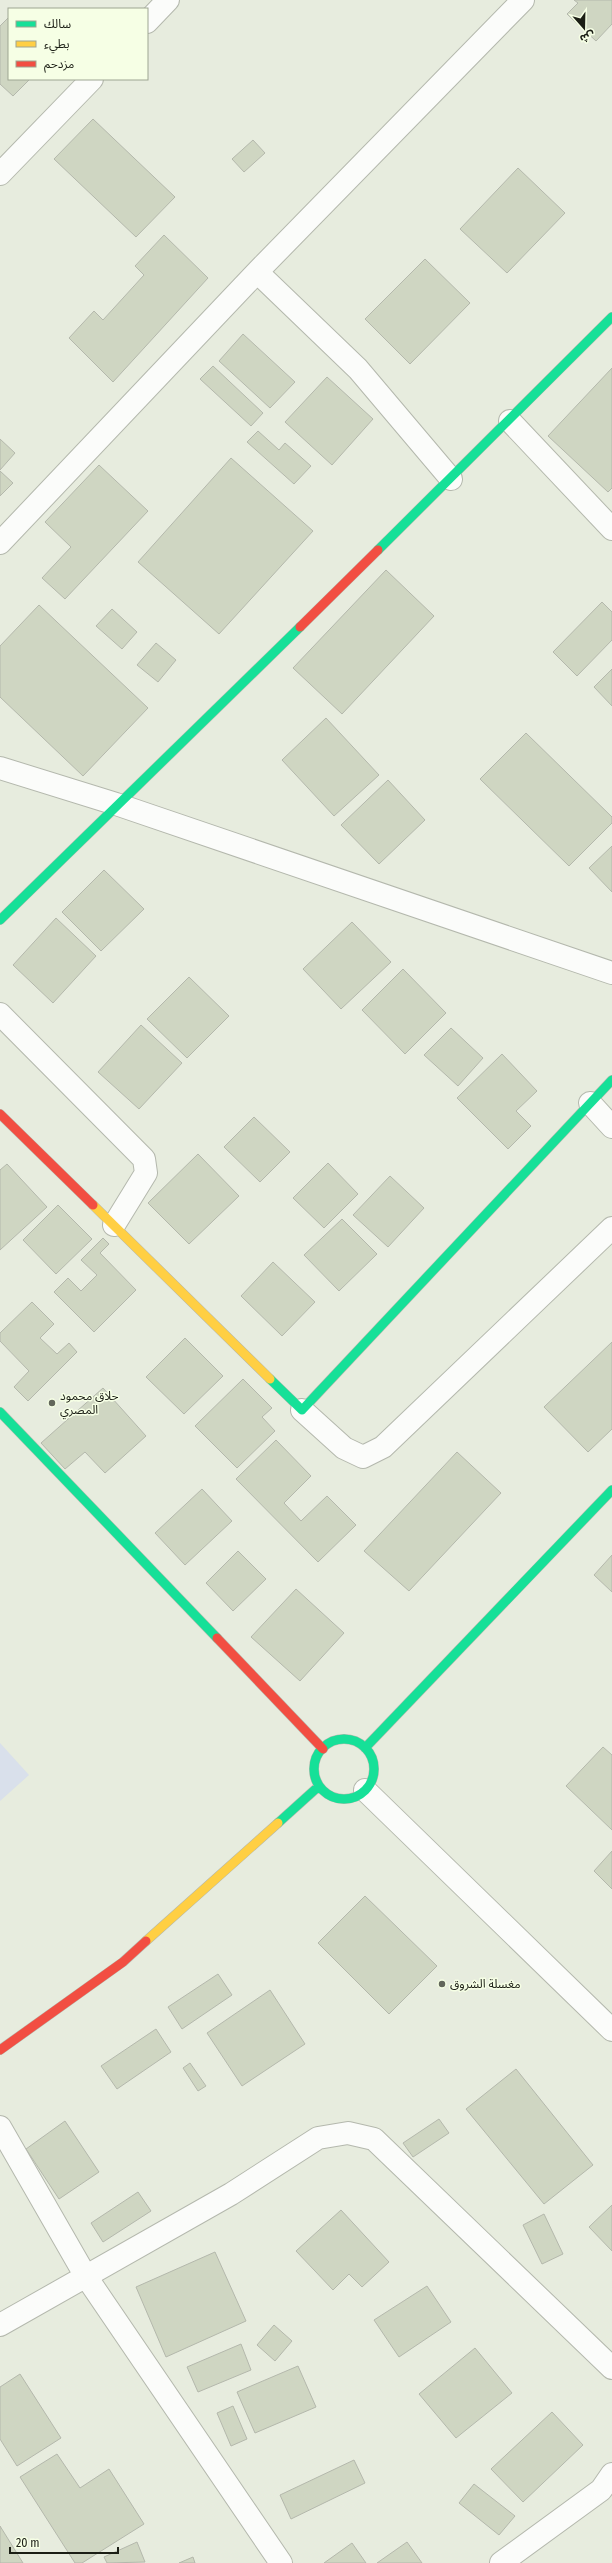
<svg xmlns="http://www.w3.org/2000/svg" width="612" height="2563" font-family="'Fira Sans Condensed','Noto Sans Arabic',sans-serif">
<style>
.pitch{fill:#d9e0eb}
.building{fill:#cfd6c2;stroke:#b4b8ac}
.lines{fill:none;stroke-linecap:round;stroke-linejoin:round}
.street-casing{stroke:#b4b8ad;stroke-width:24}
.fast-casing{stroke:#b4b8ad;stroke-width:10}
.slow-casing{stroke:#b4b8ad;stroke-width:10}
.jam-casing{stroke:#b4b8ad;stroke-width:10}
.street{stroke:#fbfcfa;stroke-width:22}
.fast{stroke:#16e098;stroke-width:9}
.slow{stroke:#ffcf43;stroke-width:9}
.jam{stroke:#f24e42;stroke-width:9}
.poi-dot{fill:#62665b;stroke:#f6ffe5;stroke-width:1.5}
.labels{text-anchor:middle;stroke-width:3;stroke-linejoin:round;paint-order:stroke}
.poi-label{font-size:12px;fill:#1b1e15;stroke:#f6ffe5;text-anchor:start}
</style>
<rect width="100%" height="100%" fill="#e7ecde"/>
<!-- pitch -->
<path class="pitch" d="M0 1743 29 1775 0 1801Z"/>
<!-- building -->
<path class="building" d="M574 0H612V24L596 41 567 14 578 3Z
M9 17V79H30L13 96 0 84V26Z
M93 119 175 197 136 237 54 159Z
M253 140 265 153 244 172 232 159Z
M518 168 565 213 507 273 460 229Z
M164 235 208 278 113 382 69 338 94 311 103 320 144 275 135 266Z
M425 259 470 303 410 364 365 319Z
M243 334 295 382 270 408 219 361Z
M213 366 263 413 251 426 200 379Z
M612 368V488L608 492 548 436Z
M327 377 373 419 332 465 285 422Z
M258 431 279 450 285 443 311 466 294 484 247 442Z
M0 439 15 453 0 470Z
M231 458 313 531 219 634 138 562Z
M99 465 148 511 65 599 42 578 71 547 45 522Z
M0 471 13 483 0 496Z
M386 570 434 616 342 714 293 668Z
M602 602 612 612V640L577 676 553 652Z
M39 605 148 708 83 776 0 697V646Z
M112 609 137 632 122 649 96 626Z
M156 643 176 660 158 682 137 665Z
M612 669V706L594 687Z
M326 718 379 775 334 816 282 760Z
M526 733 612 817V823L569 866 480 779Z
M388 780 425 820 379 864 341 825Z
M612 846V892L589 868Z
M104 870 144 909 101 951 62 912Z
M56 918 96 956 53 1003 13 965Z
M352 922 391 962 341 1009 303 969Z
M403 969 446 1013 405 1054 362 1010Z
M189 977 229 1016 187 1058 147 1019Z
M141 1025 182 1063 139 1109 98 1072Z
M451 1028 483 1058 458 1086 424 1055Z
M502 1054 537 1091 516 1111 531 1126 508 1149 457 1098Z
M254 1117 290 1152 260 1182 224 1147Z
M198 1154 239 1196 189 1244 148 1203Z
M328 1163 358 1194 324 1228 293 1198Z
M7 1164 47 1207 0 1250V1170Z
M390 1176 424 1208 388 1247 353 1215Z
M58 1205 92 1239 56 1274 23 1240Z
M342 1219 377 1254 339 1291 304 1255Z
M103 1238 109 1244 100 1253 136 1290 94 1332 54 1292 68 1278 81 1291 97 1275 81 1260Z
M273 1262 315 1302 282 1336 241 1296Z
M32 1302 54 1324 40 1338 57 1354 69 1343 77 1352 28 1401 14 1387 29 1371 0 1341V1333Z
M185 1338 223 1376 184 1414 146 1377Z
M612 1342V1429L588 1452 544 1407Z
M243 1379 272 1408 262 1417 275 1431 237 1468 195 1426Z
M103 1388 146 1436 105 1473 85 1452 65 1469 41 1443Z
M276 1440 311 1476 284 1503 301 1521 327 1496 356 1525 318 1562 236 1479Z
M457 1452 501 1493 409 1591 364 1551Z
M202 1489 232 1521 185 1565 155 1533Z
M238 1551 266 1579 233 1611 206 1583Z
M612 1555V1592L594 1575Z
M296 1589 344 1633 300 1681 251 1637Z
M603 1747 612 1755V1830L566 1786Z
M612 1851V1889L594 1871Z
M365 1896 437 1966 389 2014 318 1943Z
M218 1974 232 1995 182 2029 168 2007Z
M270 1990 305 2044 242 2086 207 2033Z
M156 2029 171 2052 117 2089 101 2066Z
M190 2063 206 2086 198 2091 183 2068Z
M516 2069 593 2165 544 2204 466 2109Z
M439 2119 449 2133 413 2157 403 2143Z
M65 2121 99 2172 59 2199 26 2149Z
M138 2192 151 2211 103 2242 91 2223Z
M612 2205V2251L589 2227Z
M341 2210 389 2262 362 2287 349 2274 333 2290 296 2251Z
M544 2214 563 2254 542 2264 523 2225Z
M215 2252 246 2321 166 2357 136 2287Z
M427 2286 451 2322 399 2357 374 2320Z
M274 2325 292 2341 275 2361 257 2345Z
M241 2344 251 2370 198 2392 187 2367Z
M475 2348 512 2393 456 2438 419 2394Z
M298 2366 316 2407 255 2433 237 2392Z
M20 2374 61 2438 17 2466 0 2439V2387Z
M233 2406 247 2439 231 2446 217 2413Z
M552 2412 583 2445 523 2502 491 2469Z
M57 2454 80 2488 109 2469 144 2524 82 2563H75L20 2477Z
M354 2460 365 2483 291 2519 280 2495Z
M474 2484 515 2516 499 2535 459 2503Z
M0 2526 23 2563H0Z
M137 2542 145 2562 107 2563 104 2557Z
M407 2542 422 2563H377Z
M352 2543 366 2563H324Z
M193 2557 195 2563H179Z"/>
<g class="lines">
<defs>
<path id="street" d="M147 22 168 0
M0 174 92 79
M257 272 358 369 451 479
M510 421 612 529
M0 543 257 272 523 0
M0 768 116 804 612 973
M0 1014 144 1159 146 1173 114 1225
M590 1103 612 1127
M302 1410 344 1448 363 1457 383 1447 612 1228
M365 1790 612 2030
M0 2127 85 2275 281 2563
M0 2325 231 2194 318 2138 348 2133 374 2139 612 2368
M501 2563 601 2490 612 2474"/>
<path id="fast" d="M378 550 612 317
M0 920 300 627
M270 1379 302 1410 612 1080
M0 1412 217 1638
M314 1769a30 30 0 1 1 60 0a30 30 0 1 1-60 0Z
M365 1748 612 1490
M278 1823 319 1786"/>
<path id="slow" d="M93 1205 270 1379
M146 1941 278 1823"/>
<path id="jam" d="M300 627 378 550
M0 1114 93 1205
M217 1638 323 1749
M0 2050 123 1962 146 1941"/>
</defs>
<!-- street casing -->
<use href="#street" class="street-casing"/>
<!-- fast casing -->
<use href="#fast" class="fast-casing"/>
<!-- slow casing -->
<use href="#slow" class="slow-casing"/>
<!-- jam casing -->
<use href="#jam" class="jam-casing"/>
<!-- street -->
<use href="#street" class="street"/>
<!-- fast -->
<use href="#fast" class="fast"/>
<!-- slow -->
<use href="#slow" class="slow"/>
<!-- jam -->
<use href="#jam" class="jam"/>
</g>
<!-- markers -->
<g class="poi-dot">
<circle cx="52" cy="1403" r="4"/>
<circle cx="442" cy="1984" r="4"/>
</g>
<g class="labels">
<!-- poi labels -->
<g class="poi-label">
<text x="60" y="1400">حلاق محمود<tspan x="60" dy="14">المصري</tspan></text>
<text x="450" y="1988">مغسلة الشروق</text>
</g>
</g>
<!-- legend -->
<rect x="8" y="8" width="140" height="72" fill="#f6ffe5" stroke="#9ea592"/>
<rect x="16" y="21" width="20" height="6" fill="#16e098" stroke="#9ea592"/>
<text x="44" y="28" font-size="12" fill="#1b1e15">سالك</text>
<rect x="16" y="41" width="20" height="6" fill="#ffcf43" stroke="#9ea592"/>
<text x="44" y="48" font-size="12" fill="#1b1e15">بطيء</text>
<rect x="16" y="61" width="20" height="6" fill="#f24e42" stroke="#9ea592"/>
<text x="44" y="68" font-size="12" fill="#1b1e15">مزدحم</text>
<!-- north arrow -->
<g transform="translate(584 28) rotate(160)" stroke="#f6ffe5" stroke-width="3" paint-order="stroke">
<path d="M0-3L7 15L0 10L-7 15Z" fill="#1b1e15"/>
<text y="-6" font-size="11" font-weight="bold" text-anchor="middle" fill="#1b1e15">ش</text>
</g>
<!-- scale -->
<path d="M10 2547v6h108v-6" fill="none" stroke="#1b1e15" stroke-width="2"/>
<text x="16" y="2547" font-size="12" fill="#1b1e15" stroke="#f6ffe5" stroke-width="3" paint-order="stroke">20 m</text>
</svg>
